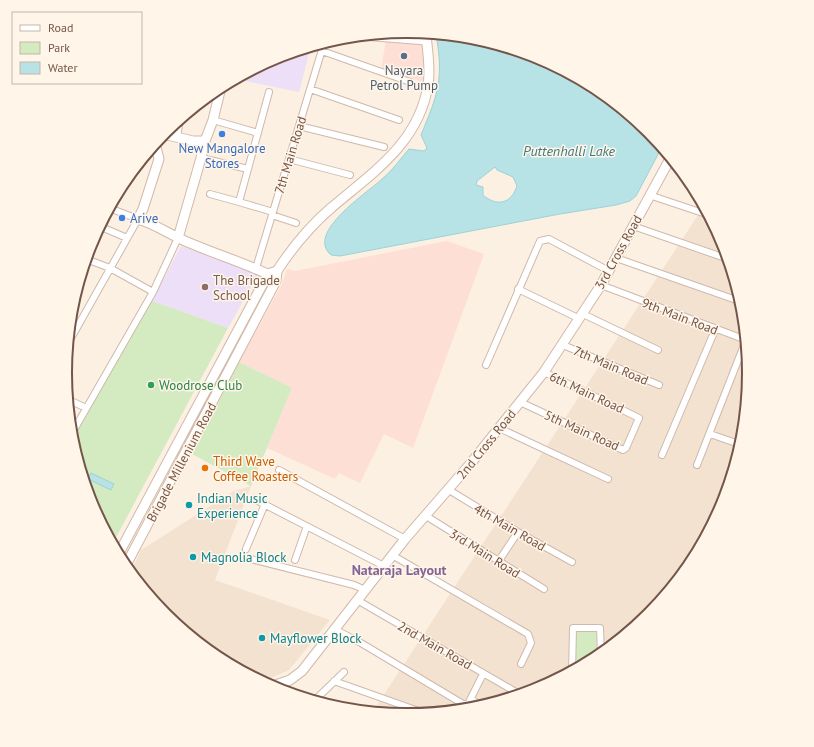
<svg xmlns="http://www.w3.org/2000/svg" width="814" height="747" font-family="'PT Sans',sans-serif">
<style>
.residential{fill:#f4e2d1}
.commercial{fill:#fddfd6}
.education{fill:#eddff8}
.green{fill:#d4eac1}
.water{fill:#b7e2e6;stroke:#9dd2d7;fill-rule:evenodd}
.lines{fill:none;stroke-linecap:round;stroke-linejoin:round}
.street-casing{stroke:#cfb9ac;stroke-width:8}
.secondary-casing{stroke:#d3b9a9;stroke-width:11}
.street{stroke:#fff;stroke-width:6}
.secondary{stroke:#fff;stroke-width:9}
.service-dot{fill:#5c6f8a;stroke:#fff5e8;stroke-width:1.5}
.shop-dot{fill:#3f7fe0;stroke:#fff5e8;stroke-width:1.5}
.education-dot{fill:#8d6e63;stroke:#fff5e8;stroke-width:1.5}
.leisure-dot{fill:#2e9e5b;stroke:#fff5e8;stroke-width:1.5}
.food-dot{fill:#e8710a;stroke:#fff5e8;stroke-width:1.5}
.culture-dot{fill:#0f9aa8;stroke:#fff5e8;stroke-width:1.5}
.labels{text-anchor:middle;stroke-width:3;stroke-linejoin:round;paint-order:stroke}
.service-label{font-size:13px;fill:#4e5e75;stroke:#fff5e8}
.shop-label{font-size:13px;fill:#366cbe;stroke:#fff5e8}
.street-label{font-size:13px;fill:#745549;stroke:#fff5e8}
.education-label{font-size:13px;fill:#785e54;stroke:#fff5e8;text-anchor:start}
.leisure-label{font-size:13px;fill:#27864d;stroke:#fff5e8;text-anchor:start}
.food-label{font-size:13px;fill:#c56008;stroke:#fff5e8;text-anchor:start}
.culture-label{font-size:13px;fill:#0d838f;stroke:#fff5e8;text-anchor:start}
.water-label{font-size:14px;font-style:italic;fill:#3f7a81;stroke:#fff5e8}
.neighbourhood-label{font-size:14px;font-weight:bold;fill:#836497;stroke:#fff5e8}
.rim{fill:none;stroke:#745549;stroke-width:2}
</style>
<rect width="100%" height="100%" fill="#fcf0e2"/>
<!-- residential -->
<path class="residential" d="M704 206 724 243 743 307 749 374 743 441 723 505 692 564 649 616 597 658 538 690 474 709 407 716 372 713Z
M251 486 215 580 330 620 289 670 262 682 217 658 165 616 130 573 141 550 234 491Z"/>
<!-- commercial -->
<path class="commercial" d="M386 40 424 43V82L381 69Z
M447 241 484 254 413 448 384 434 360 483 339 473 335 479 267 448 292 388 239 362 282 284 287 269 295 271Z"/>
<!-- education -->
<path class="education" d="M311 46 299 92 235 79 276 57Z
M181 246 259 273 228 328 152 301Z"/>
<!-- green -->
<path class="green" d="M152 301 228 328 112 545 90 504 71 441Z
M239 362 292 388 251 486 192 454Z
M576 631H596V659L575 670Z"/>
<!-- water -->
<path class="water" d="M436 34 474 38 538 57 565 71 594 94 617 105 649 131 662 147 636 196 630 201 616 205 560 214 340 256 331 255C305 233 367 193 382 179 393 170 400 159 409 149L424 151 427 148 421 135C438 94 444 79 436 34ZM495 167 497 170 513 177 517 186C511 204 497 207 483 195V187L476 185 477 181Z
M91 473 114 484 111 490 88 479Z"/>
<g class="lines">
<defs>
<path id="street" d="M322 51 410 82
M310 89 399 120
M269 92 239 202 273 212
M213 120 258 133
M299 126 384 147
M177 137 180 119
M201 158 248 169
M289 159 350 175
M667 163 678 166
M210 194 239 202
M649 195 709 215
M272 215 296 223
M99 226 127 238
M633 226 728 259
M616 258 742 302
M86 259 110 268 153 292
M256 268 324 43
M601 285 746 340 697 465
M518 289 580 319
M583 314 658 350
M70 340 138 219 109 208
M563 345 659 385
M486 365 540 241 549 239 609 271
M67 399 86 408
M520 402 623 450 626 448 639 418 544 372
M499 428 608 479
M710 434 742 445
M71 435 153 292 178 238
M662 455 715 330
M279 470 405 539
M449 490 518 532 572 562
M254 499 384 566
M426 516 544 589
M246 549 265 504
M392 555 528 634 531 643 521 664
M243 557 354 585 365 590
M295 560 307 526
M498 562 518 532
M357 600 521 695
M334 629 361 643 463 704H468L483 674
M572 672 573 628H600L601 655
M334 681 427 714
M471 699 483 707
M314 701 344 672"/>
<path id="secondary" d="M363 35 426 40
M163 134 193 141H205
M155 143 159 159 143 209 138 219C155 224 169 234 185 241 215 254 245 263 274 277
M178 238 201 158 205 141 213 120 221 87
M277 271C292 248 310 226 331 208 372 173 419 143 428 85 431 68 427 50 426 33
M118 555 268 274 277 271
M125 567 276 281 277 271
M270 687 290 680 302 671 405 539 471 463 544 372 601 285 671 157"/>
</defs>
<!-- street casing -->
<use href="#street" class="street-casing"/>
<!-- secondary casing -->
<use href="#secondary" class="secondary-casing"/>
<!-- street -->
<use href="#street" class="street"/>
<!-- secondary -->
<use href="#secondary" class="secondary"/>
</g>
<!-- markers -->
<circle class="service-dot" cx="404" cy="56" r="4"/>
<g class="shop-dot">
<circle cx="222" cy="134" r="4"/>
<circle cx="122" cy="218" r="4"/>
</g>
<circle class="education-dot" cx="205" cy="287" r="4"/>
<circle class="leisure-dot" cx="151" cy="385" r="4"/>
<circle class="food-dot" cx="205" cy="468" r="4"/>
<g class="culture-dot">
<circle cx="189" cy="505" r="4"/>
<circle cx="193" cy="557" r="4"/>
<circle cx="262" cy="638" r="4"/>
</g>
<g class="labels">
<!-- service labels -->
<g class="service-label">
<text x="404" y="75">Nayara<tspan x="404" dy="15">Petrol Pump</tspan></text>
</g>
<!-- shop labels -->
<g class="shop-label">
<text x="222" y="153">New Mangalore<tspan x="222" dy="15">Stores</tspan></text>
<text x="130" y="223" text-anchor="start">Arive</text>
</g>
<!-- street labels -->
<g class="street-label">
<text transform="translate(290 155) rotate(-73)" y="5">7th Main Road</text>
<text transform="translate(618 252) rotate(-61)" y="5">3rd Cross Road</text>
<text transform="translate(680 316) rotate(21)" y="5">9th Main Road</text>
<text transform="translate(611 365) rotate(23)" y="5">7th Main Road</text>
<text transform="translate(587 392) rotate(25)" y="5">6th Main Road</text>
<text transform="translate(582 430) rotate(24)" y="5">5th Main Road</text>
<text transform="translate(486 444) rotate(-51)" y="5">2nd Cross Road</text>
<text transform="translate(181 462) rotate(-62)" y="5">Brigade Millenium Road</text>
<text transform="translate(510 527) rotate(30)" y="5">4th Main Road</text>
<text transform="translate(485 553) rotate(32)" y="5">3rd Main Road</text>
<text transform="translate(435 645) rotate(30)" y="5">2nd Main Road</text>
</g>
<!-- education labels -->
<g class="education-label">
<text x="213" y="285">The Brigade<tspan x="213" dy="15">School</tspan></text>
</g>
<!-- leisure labels -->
<g class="leisure-label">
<text x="159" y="390">Woodrose Club</text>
</g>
<!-- food labels -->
<g class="food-label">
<text x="213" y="466">Third Wave<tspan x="213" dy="15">Coffee Roasters</tspan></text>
</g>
<!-- culture labels -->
<g class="culture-label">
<text x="197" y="503">Indian Music<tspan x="197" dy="15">Experience</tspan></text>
<text x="201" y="562">Magnolia Block</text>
<text x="270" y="643">Mayflower Block</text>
</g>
<!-- water labels -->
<g class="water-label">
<text x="569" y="156">Puttenhalli Lake</text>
</g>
<!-- neighbourhood labels -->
<g class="neighbourhood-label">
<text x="399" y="575">Nataraja Layout</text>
</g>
</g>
<!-- crop -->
<path d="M0 0H814V747H0ZM72 373a335 335 0 1 1 670 0a335 335 0 1 1-670 0Z" fill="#fff5e8" fill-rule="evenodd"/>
<path class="rim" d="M72 373a335 335 0 1 1 670 0a335 335 0 1 1-670 0Z"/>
<!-- legend -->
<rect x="12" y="12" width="130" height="72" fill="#fff5e8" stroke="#c7b5a8"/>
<rect x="20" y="25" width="20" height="6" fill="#ffffff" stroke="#c7b5a8"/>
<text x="48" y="32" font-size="12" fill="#745549">Road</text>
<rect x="20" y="42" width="20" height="12" fill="#d4eac1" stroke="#c7b5a8"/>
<text x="48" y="52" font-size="12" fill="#745549">Park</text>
<rect x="20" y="62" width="20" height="12" fill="#b7e2e6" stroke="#c7b5a8"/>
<text x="48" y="72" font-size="12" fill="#745549">Water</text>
</svg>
